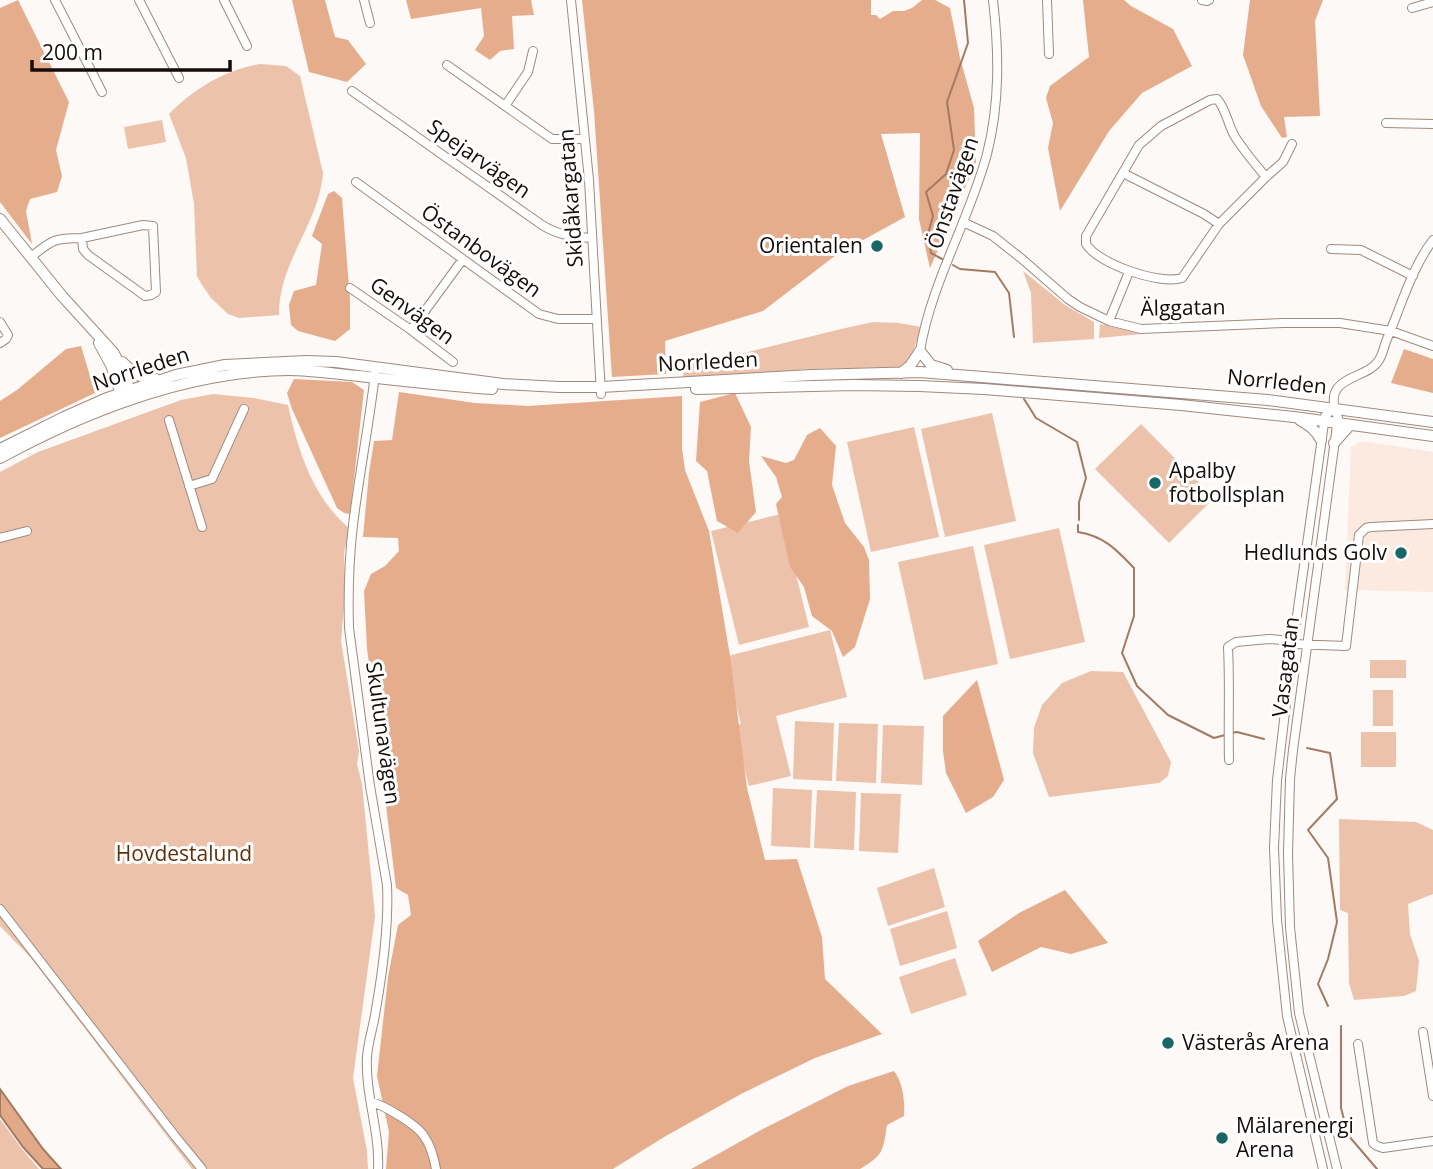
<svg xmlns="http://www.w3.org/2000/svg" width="1433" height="1169" font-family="'Open Sans',sans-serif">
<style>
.built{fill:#fceae0}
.green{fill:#edc2ab}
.forest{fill:#e6ad8d}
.water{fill:#e2a989;stroke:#a47a63;stroke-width:2}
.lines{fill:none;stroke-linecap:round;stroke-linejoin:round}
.stream{stroke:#a47a63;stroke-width:2}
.minor-casing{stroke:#9e8a7f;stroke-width:10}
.major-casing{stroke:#9e8a7f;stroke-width:12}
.minor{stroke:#fff;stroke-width:8}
.major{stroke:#fff;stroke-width:10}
.poi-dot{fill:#186766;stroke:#fff;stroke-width:2.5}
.labels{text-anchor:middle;stroke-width:6;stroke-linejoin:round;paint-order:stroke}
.street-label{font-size:21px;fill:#140d09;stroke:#fff}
.poi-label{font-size:21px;fill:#140d09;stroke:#fff;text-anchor:start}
.park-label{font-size:21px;fill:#64300c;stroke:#fff}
</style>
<rect width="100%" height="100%" fill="#fdf9f6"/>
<!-- built -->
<path class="built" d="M1362 441 1433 452V592L1345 590 1351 447Z"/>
<!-- green -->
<path class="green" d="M260 64 286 66 300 76 323 173C319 224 278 263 279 315L239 318 228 314 211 298 202 285 197 276 194 204 186 158 169 114C194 89 224 70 260 64Z
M162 120 166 142 128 149 124 127Z
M1023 271 1065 305 1094 322V339L1033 343 1031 293Z
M873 322 899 323 921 327 914 349 912 360 900 367 810 369 683 378 684 364 728 357 841 329Z
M1100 324 1142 334 1099 338Z
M213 394 254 398 288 405C298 451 313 498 350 529L344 552 345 595 341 641 359 751 357 764 362 784 375 916 353 1078 367 1151 368 1169H192L31 958 0 926V472L38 452 181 400Z
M992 413 1016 521 945 537 921 429Z
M1141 424 1214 498 1169 543 1095 469Z
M914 427 939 537 871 552 847 442Z
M781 514 809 627 739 645 711 531Z
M1059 528 1085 642 1010 659 984 545Z
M973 546 998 664 924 680 898 562Z
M830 630 847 697 776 716 791 776 749 786 733 726 741 724 724 657Z
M1370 660H1406V678H1370Z
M1091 671 1123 672 1171 762 1168 776 1159 783 1049 797 1033 753 1034 728 1042 705 1062 683Z
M1373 690H1393V726H1373Z
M795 721 834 723 832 781 793 779Z
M839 723 878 724 876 783 836 781Z
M883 725 924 726 922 785 881 783Z
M1361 732H1396V767H1361Z
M773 788 812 790 810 848 771 846Z
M817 790 856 792 854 850 814 848Z
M861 793 901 794 898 853 859 851Z
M1339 819 1416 822 1433 830V894L1408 904 1410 934 1419 961 1416 991 1404 996 1354 1000 1349 983 1348 913 1340 910Z
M934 868 945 907 888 926 877 888Z
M947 911 957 948 900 966 890 929Z
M955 958 967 995 911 1014 899 977Z
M0 1119 22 1149 39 1169H0Z"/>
<!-- forest -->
<path class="forest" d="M18 0 69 102 56 150 62 176 57 192 30 199 26 211 32 244 0 202V8Z
M292 0H325L335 37 348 40 366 64 347 82 309 72Z
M406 0H531L534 15 512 16 514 49 500 51 490 60 475 50 484 36 481 8 411 19Z
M582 0H871V15H876L880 19 893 11H904L912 8 922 0H935L950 8 960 58 974 108 976 163 930 268 919 219 920 133 881 134 905 217 836 255 763 311 665 341 666 374 612 377 594 111Z
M1083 0H1124L1131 6 1173 29 1192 66 1142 93 1109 131 1060 211 1048 148 1053 123 1046 98 1050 86 1089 57Z
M1250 0H1323L1315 21 1320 116 1284 117 1287 137 1282 138 1261 106 1243 55Z
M334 191 342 198 350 300V329L335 341 298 331 291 325 289 305 294 291 316 285 322 244 312 236 328 194Z
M81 346 95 393 0 438V401L17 390 66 349Z
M1404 349 1433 359V393L1391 383Z
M294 379 352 382 364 390 350 514 344 513 337 508 292 409 287 393Z
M399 392 475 403 528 406 682 396V448L685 470 709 531 730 656 747 788 765 860 797 859 822 937 825 979 882 1034 815 1058 741 1094 664 1137 613 1169H386L389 1132 377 1076 388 977 398 925 411 915 408 895 396 888 367 648 364 591 371 574 385 566 399 551 398 538 363 537 369 473 374 441 392 440Z
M735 393 751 427 749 461 756 512 738 533 717 521 707 471 696 461 700 402Z
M820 428 836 446 832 485 845 523 864 547 869 560 870 599 855 647 843 657 832 631 812 616 804 587 790 567 776 504 782 497 776 477 761 456 786 463 794 460 807 435Z
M977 680 1004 780 993 797 966 813 946 773 943 751V716Z
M1065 890 1108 943 1071 954 1041 947 992 972 978 941 1019 913Z
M894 1071C903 1083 905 1101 904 1116L887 1125C883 1152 883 1155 860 1169H691L761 1130 848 1086Z"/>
<!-- water -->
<path class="water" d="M0 1089 43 1149 61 1169H43L23 1147 0 1115Z"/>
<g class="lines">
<!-- stream -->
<path class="stream" d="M942 259 931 253 928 234 933 216 926 192 946 174 954 150 947 102 968 43 964 0
M953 265 960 269 995 272 1009 293 1014 337
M1024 399 1036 418 1077 442 1086 478 1079 502V520
M1078 525V532C1104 536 1117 550 1134 568V616L1122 653 1137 686 1168 715 1214 738 1225 735
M1231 733 1237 732 1264 739
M1307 748 1330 753 1337 799 1308 830 1328 858 1337 922 1328 959 1318 984 1328 1006
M1341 1026V1108L1348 1135 1377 1169"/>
<defs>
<path id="minor" d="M55 0 102 92
M139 0 179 78
M224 0 247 46
M364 0 370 23
M571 0 589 180 601 394
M1047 0 1049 54
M1202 0 1207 1 1209 0
M1412 8 1433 2
M447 65 552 139H584
M352 91 542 225C558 235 573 237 592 238
M1217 99C1225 107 1228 124 1234 135 1243 150 1255 164 1266 177L1219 224 1182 278C1160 285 1098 264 1086 244V236L1139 145 1161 126 1210 100Z
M505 106 528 72 533 51
M1386 123 1433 124
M1123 173 1204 214 1219 224
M1266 177 1283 162 1292 144
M356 182 539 314 558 319H596
M963 222 993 236 1022 259 1068 299 1080 307 1109 321 1141 329 1284 323H1340L1391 331 1433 346
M1331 249 1361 250 1413 276
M31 257C52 240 54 238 82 238L83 249 88 255 145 296 151 295 156 292 153 226 143 225 82 238
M350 288 411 330 453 362
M1109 321 1129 272
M0 322 8 335 6 339 0 343
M411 330 463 259
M920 351C931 283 969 221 987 154 1000 103 999 52 993 0
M375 374C369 425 359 475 353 525 349 559 348 594 349 628L370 786 387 885C389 926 383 969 376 1009 374 1025 368 1041 367 1057 365 1095 380 1131 378 1169
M169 420 202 527
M189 486 212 479 244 409
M0 538 27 531
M1229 760C1228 722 1230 685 1228 647L1236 642 1269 639 1281 640 1293 644 1346 646 1359 535 1366 528 1371 527 1433 524
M0 909 175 1136 202 1169
M1423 1032 1433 1096
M1358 1044 1373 1143 1377 1146 1383 1148 1433 1141
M371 1102C384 1105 417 1125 424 1136 431 1146 434 1158 436 1169
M1323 1169 1287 1016 1277 920 1274 848 1277 780 1293 644 1325 416 1334 408
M1337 1169 1299 1013 1290 927 1288 853 1290 779 1293 750 1338 418C1319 374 1367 381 1379 360 1383 354 1384 346 1387 339 1401 307 1411 269 1433 240"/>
<path id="major" d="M0 219 62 296 113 352 127 377 128 388 126 396
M99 343 111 365 123 399
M920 351 931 365 947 370
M122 362C135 374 138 378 156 379
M901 373 910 366 920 351
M696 389 853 385 919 386 984 389 1181 405 1294 417 1433 436
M1300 420C1310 426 1316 430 1321 440
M1334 443 1350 425
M0 449 64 417 107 398 176 375 225 365 306 361 336 362 503 384 559 387H601L812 375 920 372 1268 400 1433 422
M0 458C88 410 188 371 289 370 312 370 336 374 359 376 403 381 447 386 492 389"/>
</defs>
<!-- minor casing -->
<use href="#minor" class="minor-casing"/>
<!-- major casing -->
<use href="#major" class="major-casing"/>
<!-- minor -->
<use href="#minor" class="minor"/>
<!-- major -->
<use href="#major" class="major"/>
</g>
<!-- markers -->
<g class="poi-dot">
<circle cx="877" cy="246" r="7"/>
<circle cx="1155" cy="483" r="7"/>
<circle cx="1401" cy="553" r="7"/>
<circle cx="1168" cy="1043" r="7"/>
<circle cx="1222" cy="1138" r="7"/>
</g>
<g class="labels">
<!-- street labels -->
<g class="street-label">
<text transform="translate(479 159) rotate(35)" y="7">Spejarvägen</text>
<text transform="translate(953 193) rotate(-71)" y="7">Önstavägen</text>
<text transform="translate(571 198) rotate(-94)" y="7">Skidåkargatan</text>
<text transform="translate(481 251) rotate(36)" y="7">Östanbovägen</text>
<text transform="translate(1183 308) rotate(-1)" y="7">Älggatan</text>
<text transform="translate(412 311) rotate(36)" y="7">Genvägen</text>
<text transform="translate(708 362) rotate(-3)" y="7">Norrleden</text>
<text transform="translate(141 369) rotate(-18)" y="7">Norrleden</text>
<text transform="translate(1277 382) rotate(6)" y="7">Norrleden</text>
<text transform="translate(1286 667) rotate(-83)" y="7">Vasagatan</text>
<text transform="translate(383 733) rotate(82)" y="7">Skultunavägen</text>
</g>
<!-- poi labels -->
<g class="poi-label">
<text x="863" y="253" text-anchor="end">Orientalen</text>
<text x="1169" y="478">Apalby<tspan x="1169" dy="24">fotbollsplan</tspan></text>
<text x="1387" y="560" text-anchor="end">Hedlunds Golv</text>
<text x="1182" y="1050">Västerås Arena</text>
<text x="1236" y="1133">Mälarenergi<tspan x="1236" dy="24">Arena</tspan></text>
</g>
<!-- park labels -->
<g class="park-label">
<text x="184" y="861">Hovdestalund</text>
</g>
</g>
<!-- scale -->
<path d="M32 60v10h198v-10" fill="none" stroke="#140d09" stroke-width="3.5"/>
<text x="42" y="60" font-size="21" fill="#140d09" stroke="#ffffff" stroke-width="5" paint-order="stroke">200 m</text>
</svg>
